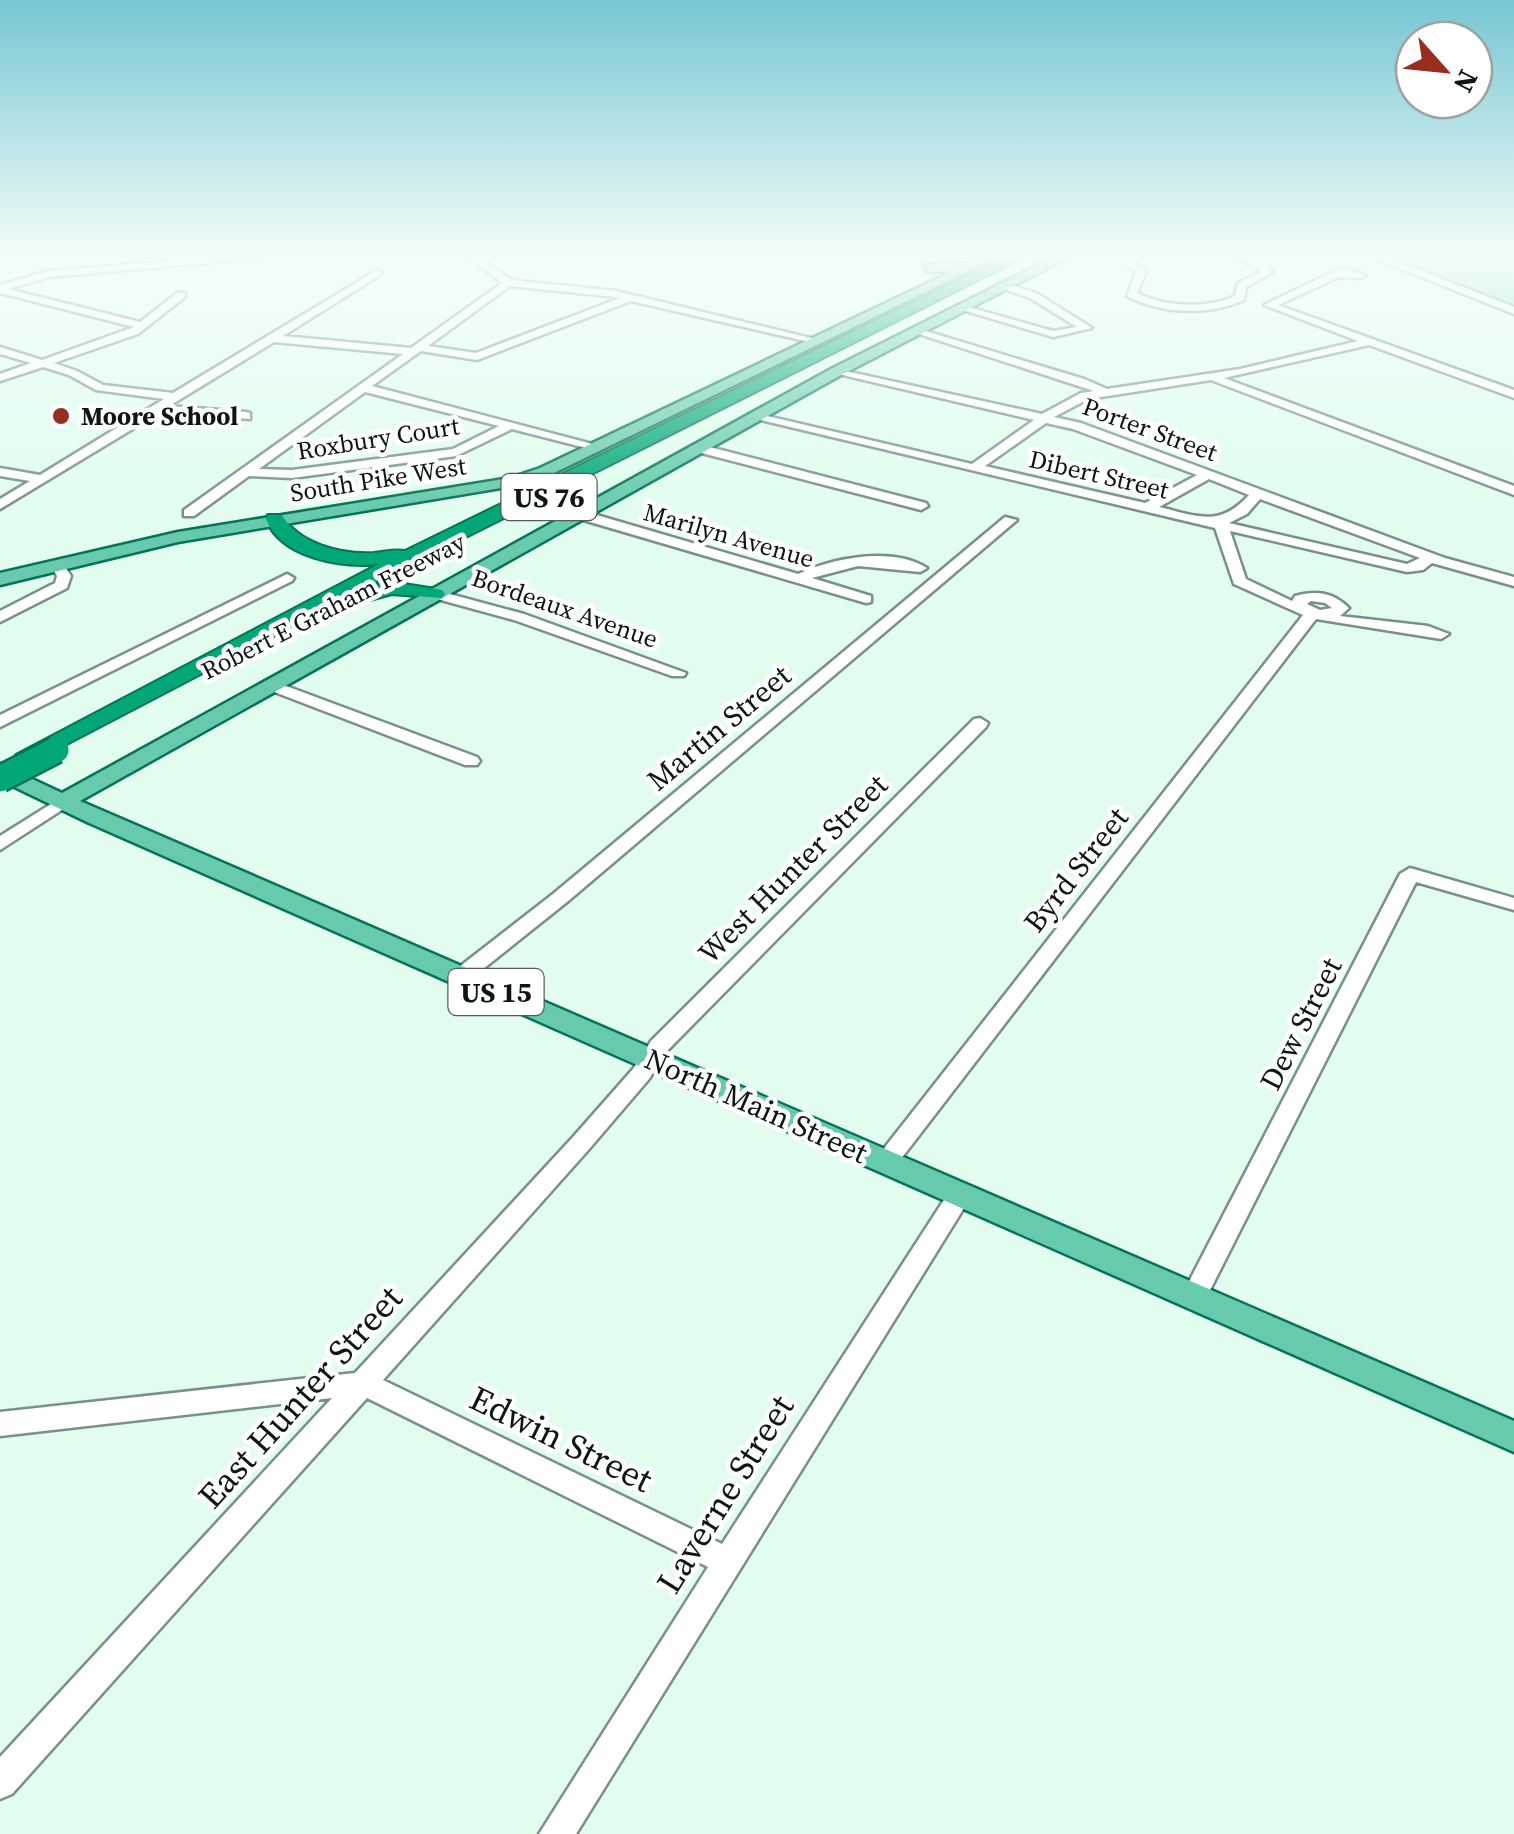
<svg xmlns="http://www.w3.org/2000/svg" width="1514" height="1834" font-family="'Source Serif 4',serif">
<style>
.green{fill:#96d7ba}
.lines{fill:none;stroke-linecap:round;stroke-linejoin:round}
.minor-casing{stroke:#799186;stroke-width:5}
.major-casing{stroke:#067454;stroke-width:5}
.highway-casing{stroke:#067454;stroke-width:4}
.minor{fill:#fff;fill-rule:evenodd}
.major{fill:#67caae;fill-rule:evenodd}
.highway{fill:#02a778;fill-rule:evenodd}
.highway-bridge-casing{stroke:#067454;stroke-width:30;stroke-linecap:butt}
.highway-bridge{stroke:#02a778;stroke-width:25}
.poi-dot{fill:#982e1e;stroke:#fff;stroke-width:4}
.labels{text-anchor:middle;stroke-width:9;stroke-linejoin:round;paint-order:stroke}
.far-poi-label{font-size:25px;font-weight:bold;fill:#0c1612;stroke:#fff;text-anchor:start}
.far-street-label{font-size:25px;fill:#0c1612;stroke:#fff}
.shield{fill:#fff;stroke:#555c59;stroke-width:2.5}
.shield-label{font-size:28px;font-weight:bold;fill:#0c1612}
.street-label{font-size:30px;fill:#0c1612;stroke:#fff}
.near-street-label{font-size:35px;fill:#0c1612;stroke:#fff}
</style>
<rect width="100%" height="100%" fill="#e2fdf0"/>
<!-- green -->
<path class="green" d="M1369 253H1514V309Z"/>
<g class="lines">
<defs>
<path id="minor" d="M276 253H319L49 277 8 289 140 322 177 293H185V297L138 334 54 363 77 371 103 385 173 393 379 269 382 274 283 336 411 348 502 283 463 253H518L483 260 511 280 616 291 823 341 818 344 631 301 477 360 421 351 372 386 600 446 594 450 512 429 456 456 292 478 249 476 194 516H184V510L403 354 274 342 169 406 246 412 250 413V419L159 413 0 509V499L30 481 0 476V468L40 475 164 399 96 390 69 375 43 367 0 381V374L31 363 0 354V347L42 360 134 327 0 293V285L48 271ZM510 286 616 297 620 298 476 353 428 346ZM365 392 499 426 453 449 292 470 259 469Z
M1112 253H1123L1146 271 1137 293C1164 307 1207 309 1235 296L1237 284 1262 271 1228 253C1246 253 1262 258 1273 272L1246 287 1244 300C1209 316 1161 314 1127 296L1136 272Z
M1361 253H1375L1514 307V314Z
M1341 268 1365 275 1360 278 1339 277 1278 305 1514 390V398L1369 345 1224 378 1514 486V495L1211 380 1088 399 1054 417 1081 423 1445 558 1514 577V586L1432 563 1423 570 1407 572 1230 531 1246 579 1292 601 1295 596C1316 590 1333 592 1349 608L1340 616 1428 626 1449 634 1441 639 1316 619 894 1168 886 1171 878 1168 874 1162 878 1156 1303 615 1234 584 1215 528 748 417 754 413 972 464 1034 420 830 372 836 369 1042 414 1081 393 1094 391 910 331 919 329 1084 379 1107 389 1240 369 1358 341 1264 305ZM1046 423 1073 429 1197 475 1145 503 985 466ZM1209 479 1249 495C1219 528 1198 516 1159 507ZM1260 499 1420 558 1407 564 1229 523 1247 514ZM1311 601 1325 603 1332 608 1320 610 1307 604Z
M1005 283 1038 294 1092 328 1053 337 956 308 961 305 1053 331 1077 327 1030 298 1001 288Z
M698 444 926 503 928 506 921 510 694 451 692 448Z
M573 511H583L798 574C833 558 892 546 927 568L920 572 858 566 812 578 871 596V602L866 603 573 517Z
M1005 517 1017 520 567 902 468 981H454L451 976 454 971 553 894Z
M57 561 62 562 71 576 67 588 0 622V611L55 583 57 576 50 565Z
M287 574 294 578 292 581 0 727V715Z
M435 590 524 614 686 673 684 676H672L514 620 430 597 428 594Z
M270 680 477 757 480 761 477 765H465L264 688V682Z
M980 718 988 723 986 727 667 1051 649 1079 590 1148 383 1380 722 1544 951 1189 960 1186 969 1189 972 1195 576 1834H539L708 1567 367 1398 12 1794 0 1799V1757L332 1398 0 1436V1412L355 1373 574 1136 633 1069 651 1041 974 719Z
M62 797 71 802 68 806 0 850V836Z
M1410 868 1514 898V910L1416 882 1203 1304 1194 1307 1185 1304 1181 1297 1400 874Z"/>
<path id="major" d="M990 253H1006L552 474 519 485 178 542 0 585V573L178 532 510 478 540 468 953 271 927 272 923 265 966 263Z
M1062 253H1077L841 375 80 801 1514 1421V1452L87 822 0 780V764L62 793 831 369Z"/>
<path id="highway" d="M1015 253H1032L360 590 391 582 442 590 445 594 442 598 392 594 359 603 352 601 350 596 36 760H20L16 755 379 564C341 568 281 558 266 519L268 515H282C298 544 342 555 374 553 385 552 394 549 405 551Z"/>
</defs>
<!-- minor casing -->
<use href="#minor" class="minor-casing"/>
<!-- major casing -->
<use href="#major" class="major-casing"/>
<!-- highway casing -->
<use href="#highway" class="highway-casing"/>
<!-- minor -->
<use href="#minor" class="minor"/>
<!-- major -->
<use href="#major" class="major"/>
<!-- highway -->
<use href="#highway" class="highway"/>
<defs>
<path id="highway-bridge" d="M0 779 56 750"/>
</defs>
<!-- highway-bridge casing -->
<use href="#highway-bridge" class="highway-bridge-casing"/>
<!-- highway-bridge -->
<use href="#highway-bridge" class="highway-bridge"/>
</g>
<!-- sky -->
<linearGradient id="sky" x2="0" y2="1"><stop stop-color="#77c6d3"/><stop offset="0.5" stop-color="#f2fef8"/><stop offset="1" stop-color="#f2fef8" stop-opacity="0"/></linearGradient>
<rect width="1514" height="510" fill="url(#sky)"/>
<!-- markers -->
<circle class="poi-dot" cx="61" cy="416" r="10"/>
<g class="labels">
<!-- far-poi labels -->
<g class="far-poi-label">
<text x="81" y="425">Moore School</text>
</g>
<!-- far-street labels -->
<g class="far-street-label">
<text transform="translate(1150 429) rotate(20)" y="9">Porter Street</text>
<text transform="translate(378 438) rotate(-9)" y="9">Roxbury Court</text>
<text transform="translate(1099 474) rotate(13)" y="9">Dibert Street</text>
<text transform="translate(378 479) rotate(-9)" y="9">South Pike West</text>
<text transform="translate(729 535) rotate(16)" y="9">Marilyn Avenue</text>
<text transform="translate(333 606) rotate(-27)" y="9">Robert E Graham Freeway</text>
<text transform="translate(565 608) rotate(19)" y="9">Bordeaux Avenue</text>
</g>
<!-- shield labels -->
<g class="shield">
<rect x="501.5" y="474" width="95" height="46" rx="8"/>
<rect x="448.5" y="969" width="95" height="46" rx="8"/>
</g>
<g class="shield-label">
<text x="549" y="507">US 76</text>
<text x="496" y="1002">US 15</text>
</g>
<!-- street labels -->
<g class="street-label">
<text transform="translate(719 728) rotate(-40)" y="10">Martin Street</text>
<text transform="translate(793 869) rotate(-45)" y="10">West Hunter Street</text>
<text transform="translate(1076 870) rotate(-52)" y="10">Byrd Street</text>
<text transform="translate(1301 1024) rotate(-63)" y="10">Dew Street</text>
<text transform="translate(756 1106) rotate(24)" y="10">North Main Street</text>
</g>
<!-- near-street labels -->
<g class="near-street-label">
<text transform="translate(300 1397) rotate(-48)" y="12">East Hunter Street</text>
<text transform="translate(561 1439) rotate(26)" y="12">Edwin Street</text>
<text transform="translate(725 1494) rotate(-58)" y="12">Laverne Street</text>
</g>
</g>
<!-- north arrow -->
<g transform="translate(1444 70) rotate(117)"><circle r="48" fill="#ffffff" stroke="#9ea2a0" stroke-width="2.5"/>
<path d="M0-8L18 38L0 25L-18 38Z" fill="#982e1e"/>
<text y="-15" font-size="28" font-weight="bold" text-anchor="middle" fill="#0c1612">N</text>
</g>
</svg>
